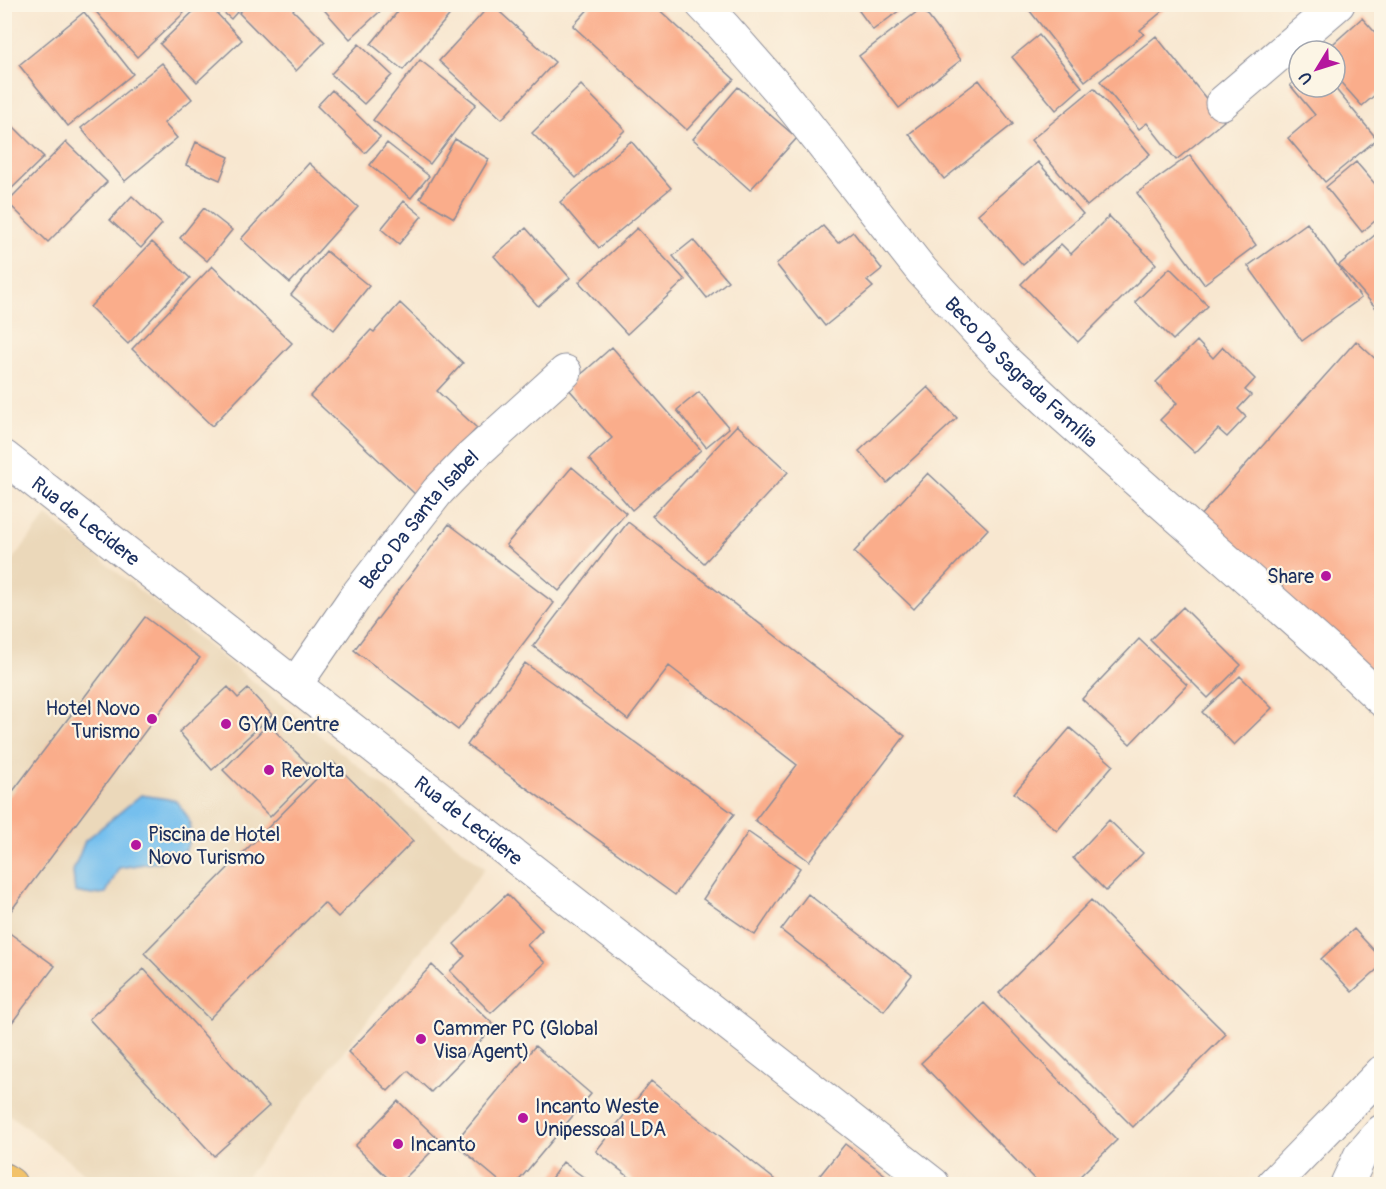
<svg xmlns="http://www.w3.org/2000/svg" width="1386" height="1189" font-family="Pangolin,sans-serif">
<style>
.built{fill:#ebd8ba}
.water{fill:#75bfee;stroke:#4877a6;stroke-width:1.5}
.building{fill:#faad8b}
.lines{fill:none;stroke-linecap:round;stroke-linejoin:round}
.minor-casing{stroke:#8a8b97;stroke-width:35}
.major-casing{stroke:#8a8b97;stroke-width:35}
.minor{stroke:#fff;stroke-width:33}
.major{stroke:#f2c26a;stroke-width:33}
.poi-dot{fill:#b5179e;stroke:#fcf5e5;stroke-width:2}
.labels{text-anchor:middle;stroke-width:4.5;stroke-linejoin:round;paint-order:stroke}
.street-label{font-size:20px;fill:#1b2f5e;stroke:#fcf5e5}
.poi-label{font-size:20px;fill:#1b2f5e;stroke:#fcf5e5;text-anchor:start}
</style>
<rect width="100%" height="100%" fill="#fcf5e5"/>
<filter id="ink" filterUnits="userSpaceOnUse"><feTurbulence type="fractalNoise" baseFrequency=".0167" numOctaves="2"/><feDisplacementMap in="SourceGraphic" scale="12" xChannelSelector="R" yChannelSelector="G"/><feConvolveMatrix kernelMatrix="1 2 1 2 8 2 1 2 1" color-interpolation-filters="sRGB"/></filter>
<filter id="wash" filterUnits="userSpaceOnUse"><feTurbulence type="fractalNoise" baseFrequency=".008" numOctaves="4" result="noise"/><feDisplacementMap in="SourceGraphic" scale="24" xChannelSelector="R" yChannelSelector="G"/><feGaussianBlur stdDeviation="1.35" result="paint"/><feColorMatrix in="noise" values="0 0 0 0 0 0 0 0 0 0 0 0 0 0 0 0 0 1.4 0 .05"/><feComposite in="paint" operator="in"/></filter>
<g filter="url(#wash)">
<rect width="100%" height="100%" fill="#f8e7d0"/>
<!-- built -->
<path class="built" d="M47 516 485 868 241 1184H98L5 1111 4 570Z"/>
<!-- water -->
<path class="water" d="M141 795 175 800C191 819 195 825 186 850L163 861 119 868 106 893 92 895 75 892 73 871 85 841Z"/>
<g id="blocks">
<!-- building -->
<path class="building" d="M89 4H177L184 13 137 57Z
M201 4H208L242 40 197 82 160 44Z
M214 4H244L231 19Z
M248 4H299L293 10 325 42 296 71 239 13Z
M319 4H388L350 39Z
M404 4H445L453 11 403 70 371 44Z
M491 4 555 62 502 119 439 61Z
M593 4H653L734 79 687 130 573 26Z
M854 4H908L873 30Z
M1028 4H1171L1140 30 1144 34 1085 81 1026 6Z
M922 8 961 60 899 108 859 56Z
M84 12 133 74 68 126 19 65Z
M1362 18 1382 40V89L1362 106 1335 76V51H1325Z
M1039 35 1082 87 1056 110 1012 57Z
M1156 36 1224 121 1176 160 1147 123 1139 129 1100 81Z
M359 44 392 75 364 104 331 74Z
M420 60 476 104 430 164 373 120Z
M162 63 192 99 164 123 177 138 125 181 81 128Z
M1299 78V87H1334L1377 139 1325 182 1288 138 1315 115 1290 85Z
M979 80 1013 124 944 179 909 134Z
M581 85 625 130 576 178 532 133Z
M738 87 797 138 750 190 693 139Z
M1094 88 1150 154 1087 206 1031 140Z
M332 90 380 137 365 153 317 106Z
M4 117 44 157 4 196Z
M455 139 489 159 454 218 420 198Z
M631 141 671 188 599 248 560 202Z
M66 142 107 182 48 242 7 202Z
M196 142 229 157 220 180 186 165Z
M387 143 429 176 411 198 370 165Z
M1190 155 1256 245 1204 284 1137 193Z
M1038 162 1083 214 1023 265 978 214Z
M1356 162 1382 192V215L1362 232 1326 187Z
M309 163 358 207 290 283 241 239Z
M132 196 162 224 141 248 110 220Z
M404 201 422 216 399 244 381 229Z
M204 208 232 230 207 261 180 238Z
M1109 216 1156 264 1078 342 1021 284 1061 244 1071 254Z
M1307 223 1361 298 1302 341 1248 266Z
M823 226 838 243 853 232 882 269 867 281 873 287 825 326 776 264Z
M526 228 570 278 538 306 494 256Z
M637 228 685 280 627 334 579 282Z
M1382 229V315L1339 265Z
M693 240 728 281 707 298 673 256Z
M152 242 190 278 128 344 90 307Z
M326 251 369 286 334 330 291 295Z
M212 266 292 343 212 426 132 349Z
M1170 268 1208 306 1173 340 1135 302Z
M400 303 463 363 437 391 477 428 416 495 310 396 371 330 374 332Z
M1197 341 1213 358 1223 347 1255 379 1245 390 1251 395 1238 409 1246 417 1227 437 1218 429 1195 453 1160 420 1177 403 1156 382Z
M1356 341 1382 365V683L1198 518Z
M612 347 701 450 632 510 589 459 612 438 567 387Z
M928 387 957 418 887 483 859 451Z
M699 392 729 428 706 447 677 410Z
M737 425 788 472 704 563 652 516Z
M572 467 626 513 559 591 506 545Z
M928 473 988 529 914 609 854 552Z
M628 522 905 736 809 861 755 820 797 765 669 666 628 720 533 646Z
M449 524 554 603 458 730 354 650Z
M1183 607 1241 665 1208 698 1150 640Z
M145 617 200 658 4 920V803Z
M1139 639 1187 685 1130 744 1082 699Z
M525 663 734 814 675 895 467 745Z
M1240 676 1272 708 1234 745 1202 712Z
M228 687 238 698 248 689 272 715 212 770 179 732Z
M268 724 315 771 270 817 223 770Z
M1070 728 1113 765 1057 831 1014 793Z
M333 762 413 841 338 917 324 903 209 1019 144 953Z
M1109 820 1143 853 1106 891 1073 858Z
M748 832 800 868 755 935 703 899Z
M507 894 542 930 527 945 545 963 491 1013 450 971 465 956 454 944Z
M808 894 912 975 884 1011 781 930Z
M1091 900 1226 1034 1133 1127 999 993Z
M4 929 55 966 4 1033Z
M1354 929 1382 959V965L1352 992 1321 959Z
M432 965 495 1026 431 1092 408 1071 388 1091 348 1052Z
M144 969 269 1106 214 1156 89 1019Z
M984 1003 1117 1140 1072 1184H1039L921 1063Z
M535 1046 591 1094 516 1184H503L454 1143Z
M651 1081 779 1183 778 1184H638L596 1151Z
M398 1101 441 1142 399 1184H394L355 1146Z
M845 1144 897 1184H823L817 1179Z
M563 1162 593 1184H547Z"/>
</g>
</g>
<g filter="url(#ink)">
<use href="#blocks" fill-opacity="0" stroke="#8a8b97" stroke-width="1.5"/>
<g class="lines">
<defs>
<g id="minor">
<path id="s1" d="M702 4 724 27 781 92 922 271 1005 361 1065 417 1333 654 1382 700"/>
<path d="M1222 103 1338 4"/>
<path id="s2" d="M4 457 933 1184"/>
<path id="s3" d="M295 685 354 599 438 491 469 459 565 372"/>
<path d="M1273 1184 1382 1072"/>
<path d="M1347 1184 1360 1156 1382 1131"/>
</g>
<path id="major" d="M4 1180 10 1184"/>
</defs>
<!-- minor casing -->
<use href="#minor" class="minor-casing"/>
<!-- major casing -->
<use href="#major" class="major-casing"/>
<!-- minor -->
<use href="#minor" class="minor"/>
<!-- major -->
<use href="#major" class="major"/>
</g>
</g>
<!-- markers -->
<g class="poi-dot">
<circle cx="1326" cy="576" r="6"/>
<circle cx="152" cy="719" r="6"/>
<circle cx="226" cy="724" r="6"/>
<circle cx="269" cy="770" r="6"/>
<circle cx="136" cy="845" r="6"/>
<circle cx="421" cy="1039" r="6"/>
<circle cx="523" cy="1118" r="6"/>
<circle cx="398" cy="1144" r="6"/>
</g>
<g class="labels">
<!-- street labels -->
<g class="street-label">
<text dy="7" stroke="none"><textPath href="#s1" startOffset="488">Beco Da Sagrada Família</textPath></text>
<text dy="7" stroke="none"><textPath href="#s3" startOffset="207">Beco Da Santa Isabel</textPath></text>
<text dy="7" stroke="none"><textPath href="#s2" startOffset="104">Rua de Lecidere</textPath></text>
<text dy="7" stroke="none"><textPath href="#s2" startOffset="590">Rua de Lecidere</textPath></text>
</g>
<!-- poi labels -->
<g class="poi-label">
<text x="1314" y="583" text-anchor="end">Share</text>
<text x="140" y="715" text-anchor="end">Hotel Novo<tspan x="140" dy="23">Turismo</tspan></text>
<text x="238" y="731">GYM Centre</text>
<text x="281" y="777">Revolta</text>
<text x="148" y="841">Piscina de Hotel<tspan x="148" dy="23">Novo Turismo</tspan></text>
<text x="433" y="1035">Cammer PC (Global<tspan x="433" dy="23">Visa Agent)</tspan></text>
<text x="535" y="1113">Incanto Weste<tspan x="535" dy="23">Unipessoal LDA</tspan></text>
<text x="410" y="1151">Incanto</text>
</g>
</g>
<!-- margin -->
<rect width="1386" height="1189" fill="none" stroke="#fcf5e5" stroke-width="24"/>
<!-- north arrow -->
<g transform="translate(1317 69) rotate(232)"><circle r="28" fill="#fcf5e5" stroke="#a2a6af" stroke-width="1.5"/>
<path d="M0-4.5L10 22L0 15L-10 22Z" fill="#b5179e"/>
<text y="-9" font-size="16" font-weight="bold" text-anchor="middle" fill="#1b2f5e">U</text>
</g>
</svg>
